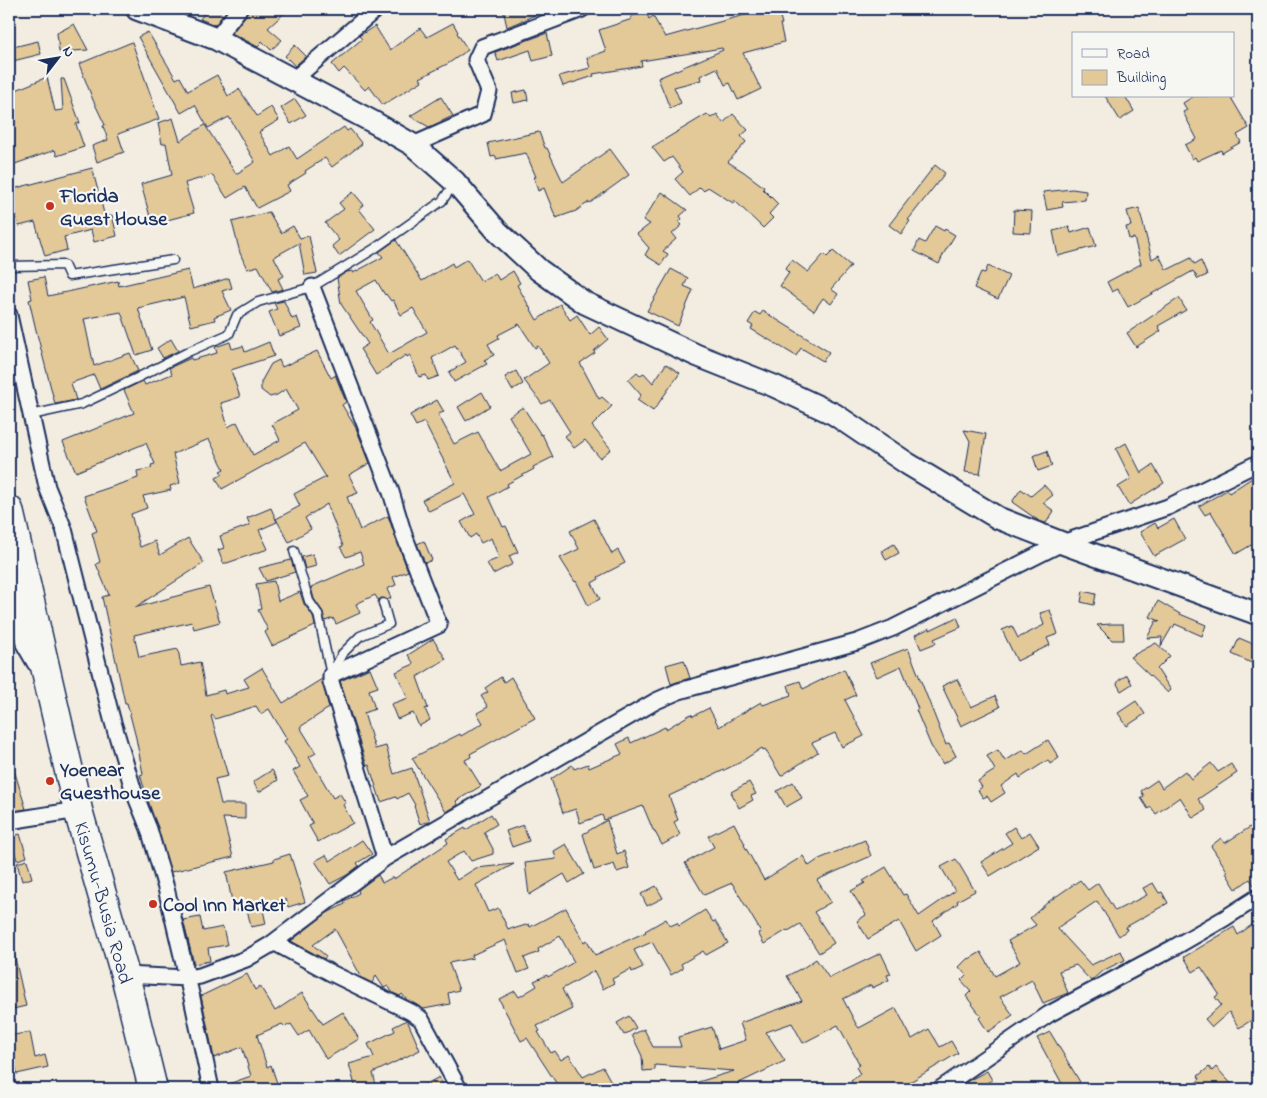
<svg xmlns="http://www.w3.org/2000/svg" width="1267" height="1098" font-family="'Indie Flower',sans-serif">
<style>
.building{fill:#e3c898;stroke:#1b2f5e;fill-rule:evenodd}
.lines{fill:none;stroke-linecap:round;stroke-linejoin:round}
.lane-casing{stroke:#1b2f5e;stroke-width:11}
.street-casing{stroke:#1b2f5e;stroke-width:19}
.secondary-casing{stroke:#1b2f5e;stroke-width:25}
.highway-casing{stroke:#1b2f5e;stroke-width:31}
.lane{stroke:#f6f6f2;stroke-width:8}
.street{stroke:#f6f6f2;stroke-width:15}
.secondary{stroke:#f6f6f2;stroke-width:21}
.highway{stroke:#f6f6f2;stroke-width:28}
.poi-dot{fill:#c8321e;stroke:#f6f6f2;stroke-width:2}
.labels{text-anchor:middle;stroke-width:4.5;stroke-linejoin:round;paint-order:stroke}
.poi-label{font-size:20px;font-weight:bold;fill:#1b2f5e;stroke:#f6f6f2;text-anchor:start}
.street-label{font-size:20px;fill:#1b2f5e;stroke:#f6f6f2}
</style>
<rect width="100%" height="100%" fill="#f2ede0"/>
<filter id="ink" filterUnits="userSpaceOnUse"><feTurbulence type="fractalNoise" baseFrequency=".02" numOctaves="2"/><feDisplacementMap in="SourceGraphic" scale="10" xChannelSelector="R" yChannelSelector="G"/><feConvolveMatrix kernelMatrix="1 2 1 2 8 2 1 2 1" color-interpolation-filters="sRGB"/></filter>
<g filter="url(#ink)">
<!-- building -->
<path class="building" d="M207 9H215L223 15 215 25 200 19Z
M248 9H289L268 28 282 40 271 50 262 41 258 47 232 33 246 15Z
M503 9H549L507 27Z
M766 9H778L782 24H780L784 42 743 53 761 89 738 100 730 83 725 85 717 68 700 76 701 80 674 87 681 103 670 108 658 78 723 50 722 48 641 61 642 66 593 74 594 76 563 86 559 76 590 68 587 58 606 51 599 30 632 19 631 16 646 11 649 19 653 16 665 37Z
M453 23 458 32 457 33 468 50 449 63 420 78 422 81 383 105 369 86 365 90 344 68 339 73 332 64 362 39 359 36 375 26 390 50 420 28 427 37Z
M74 24 88 50 59 52 57 33Z
M148 32 176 79 180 77 188 91 217 75 228 96 239 89 257 116 271 107 279 120 259 132 273 156 289 146 297 159 344 127 347 131 350 129 362 144 332 167 325 158 305 171 306 173 287 185 290 191 257 208 245 187 227 198 212 175 185 183 194 213 152 224 141 184 172 175 166 143 162 144 158 123 173 118 180 141 205 125 236 174 255 162 229 117 208 128 195 105 181 113 138 37Z
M547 33 552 56 533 61 530 50 498 61 495 52Z
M38 41 41 54 9 62V48Z
M132 42 159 119 118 134 124 152 97 162 92 146 108 140 103 126 105 125 93 100 79 64Z
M295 45 306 56 295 66 285 56Z
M47 77 55 111 63 110 61 79H64L80 123 76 124 84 147 57 156 55 150 15 164 9 146V93Z
M526 90 528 100 514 103 512 93Z
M1105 96H1125L1134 111 1120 120Z
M1194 96H1230L1249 128 1237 135 1241 142 1222 153 1221 150 1197 161 1195 157 1192 159 1185 145 1197 139 1183 112 1187 110 1183 103Z
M441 97 453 116 429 127 410 116Z
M295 99 306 115 291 124 281 108Z
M707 114 711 118 717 114 723 123 733 114 748 130 741 136 746 142 728 162 744 172 764 187 763 189 778 204 769 214 773 218 763 228 734 200 733 203 708 187 704 191 700 187 690 196 675 179 683 172 672 157 664 162 652 147Z
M539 132 545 148H547L563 182 610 149 629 175 590 203 589 202 576 211 556 218 544 188 538 191 534 177H536L526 153 496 159V156L491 157 488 143Z
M935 165 945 173 908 220 910 221 901 234 889 225Z
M92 168 105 217 112 215 117 236 94 242 91 230 64 237 67 250 45 256 35 222 19 226 9 190Z
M1072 189 1086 191 1085 200 1062 202 1063 207 1047 210 1043 192Z
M353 192 364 205 359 209 375 229 339 256 332 246 339 240 325 223 344 209 339 203Z
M662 192 687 210 680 216 682 219 679 222 682 225 672 234 676 239 663 251 668 254 661 265 645 255 649 248 637 234 650 224 643 220Z
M1139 208 1152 259 1159 255 1166 269H1169L1191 258 1194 264 1201 261 1207 275 1198 279 1193 271 1128 307 1118 289 1112 292 1107 282 1141 264 1134 238 1129 239 1126 227 1131 226 1127 211Z
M1014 210 1032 211 1031 233 1013 232Z
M269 212 281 233 293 226 300 238 309 236 317 273 305 275 299 243 274 257 284 276 278 279 283 289 272 292 258 266 247 269 240 253 232 222Z
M935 226 944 231 945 229 955 235 944 253 939 264 914 251 919 240 925 243Z
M1069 227 1071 233 1090 227 1096 246 1058 256 1053 231Z
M396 240 422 281 452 263 454 267 467 259 481 281 495 273 499 280 513 271 520 283 517 285 537 320 560 304 570 320 577 315 590 335 599 327 608 339 594 351 595 353 580 363 599 399 602 397 612 406 592 426 611 449 600 458 585 440 574 448 565 436 570 432 550 400 542 404 524 380 549 363 538 346 535 348 519 324 498 335 499 338 488 344 494 355 484 360 487 364 454 382 449 372 466 362 455 345 432 358 439 376 428 380 426 375 419 377 410 355 407 357 406 355 376 375 360 349 368 344 341 304 337 278 347 272 353 271V273L383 257 379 252ZM376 280 385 295 386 294 391 301 393 300 401 315 413 308 427 332 389 354 370 322 373 320 356 291Z
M833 251 851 266 831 289 838 294 831 304 823 298 814 311 780 286 789 273 785 269 792 260 808 272 824 254 827 257Z
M988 266 1009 276 998 299 974 288 981 272 985 273Z
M671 269 688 278 684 286 693 290 678 326 647 311Z
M188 270 193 289 229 278 232 288 222 291 231 310 214 317 215 320 191 326 184 297 138 308 152 350 136 355 121 312 84 319 94 366 130 353 138 371 100 389 94 375 71 383 76 400 55 404 36 330 29 300 32 299 28 280 44 277 48 296 118 281 119 286Z
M1179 298 1186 310 1158 326 1161 331 1136 347 1127 333Z
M284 301 292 319 297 317 301 328 279 336 269 312 277 309 274 303Z
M763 311 829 352 823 361 801 348 796 356 751 329 753 326 748 323 755 312 760 315Z
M171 339 178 351 163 358 157 348Z
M230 342 232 349 243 346 245 352 269 342 274 356 231 370 240 397 221 403 228 427 237 422 253 455 280 440 272 424 298 410 286 389 277 395 270 397 261 390V382L271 364 279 360 282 367 317 351 331 378 336 375V377L346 402 342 405 356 428 370 463 349 475 358 493 347 497 360 530 388 516 408 571 393 577 396 585 387 589 391 598 387 600 382 598 378 600 375 595 356 604 360 613 336 624 333 618 325 621 323 612 314 599 311 587 364 564 360 552 346 557 340 547 343 546 327 504 305 518 311 529 289 542 276 519 300 506 294 494 326 477 305 443 222 489 216 478 223 474 220 471 224 469 209 439 173 454 180 483 170 486 171 490 143 496 147 508 131 514 140 547 155 541 160 555 188 538 204 563 134 608 209 587 220 622 194 629 192 622 134 635 139 657 178 649 181 666 200 662 206 695 224 690 225 694 249 687 244 679 262 668 283 703 322 679 329 708 300 727 316 753 309 757 333 798 340 794 346 803 343 805 353 823 318 842 309 826 313 824 300 800 308 796 293 771 300 767 284 741 287 739 269 709 261 714 256 706 215 719 213 715 211 716 228 776 215 779 221 804H245V819L223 818 233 857 171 872 140 775 143 774 136 738 127 703H125L102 597 109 595 96 564 100 562 92 533 97 531 84 496 138 478 137 471 152 468 151 465 155 464 146 443 76 472 63 442 134 413 124 390 143 381 145 385 172 374 169 368 191 358 192 360 217 353 215 347Z
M666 364 680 373 653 411 637 400 641 395 628 380 637 372 640 375 644 373 653 383Z
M516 371 523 384 512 390 505 377Z
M482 392 490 406 466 421 458 407Z
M437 400 444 412 438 414 454 444 478 432 500 471 531 454 509 416 523 407 541 435 542 434 553 457 533 467 534 469 507 484 508 486 489 497 503 527 506 526 518 552 509 556 513 564 493 574 487 563 499 558 491 538 481 543 476 534 470 538 461 522 475 514 464 494 429 511 422 500 455 483 424 422 416 426 410 415Z
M964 430 986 434 980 474 965 472 970 441Z
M1126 443 1141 473 1153 465 1164 483 1129 505 1118 487 1131 479 1116 449Z
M1047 451 1052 466 1038 471 1033 456Z
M1258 474V541L1236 554 1211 512 1205 515 1199 506 1227 490 1229 493Z
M1044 485 1053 495 1043 503 1054 511 1046 523 1039 521 1012 502 1021 489 1031 496Z
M271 508 277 522 259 530 268 549 227 563H223L218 550 224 548 220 536 250 525 247 518Z
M594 519 612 554 618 550 625 563 598 577 599 579 592 583 600 599 588 605 576 581 575 582 560 558 579 549 570 531Z
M1174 519 1185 539 1154 556 1140 532 1155 523 1158 528Z
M424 541 432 560 425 563 417 544Z
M894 544 899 553 886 560 882 551Z
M313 554 316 566 305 569 302 557Z
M291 560 295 572 266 581 259 568Z
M274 581 278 601 300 592 304 604 313 616 315 626 272 646 265 632 268 630 258 610 261 609 256 584Z
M1083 591 1096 594 1094 605 1081 602Z
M1158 601 1180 614 1206 625 1202 636 1175 624 1173 628 1172 627 1161 646 1162 637 1147 638 1156 621H1160L1150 617Z
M1050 610 1058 634 1047 638 1050 645 1017 661 1002 630 1012 626 1018 638 1044 625 1040 613Z
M957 617 961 627 934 639 936 643 921 649 915 635 930 628V630Z
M1111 624H1123L1124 640H1112L1097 625Z
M1239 638 1258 646V666L1232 654Z
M433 639 446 659 417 677 428 708 425 709 430 720 419 726 413 713 397 719 391 704 408 698 396 672 414 664 408 655Z
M1156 643 1170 656 1157 669 1171 690 1168 693 1130 657Z
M908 648 946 745 949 743 956 756 943 764 931 746 916 710 918 709 901 666 877 677 870 663Z
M684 660 690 678 671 684 666 665Z
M370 668 378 687 369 690 375 709 364 713 375 749 386 746 394 774 412 768 430 821 420 824 414 806 415 805 408 793 397 799 396 797 381 802 369 765 367 766 340 681Z
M844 669 856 695 845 700 864 736 842 747 835 733 812 743 818 752 781 776 765 749 763 750 762 748 739 763 669 796 678 820 674 822 680 835 662 845 654 830H653L643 806 604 820 602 815 580 823 576 809 563 813 551 779 572 765 574 769 588 764 589 768 622 754 617 744 629 738 631 743 665 727 666 729 691 714 693 716 709 708 719 727 761 702 763 705 791 695 788 685 800 681 803 689Z
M1127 675 1132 684 1121 691 1117 684 1119 680Z
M501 677 504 682 511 677 535 718 470 754 471 757 465 760 481 786 456 801 458 805 446 812 412 758 460 734 461 736 483 723 477 713 488 707 481 696 488 692 485 688Z
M957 679 971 707 995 696 1000 707 961 726 942 686Z
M1136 701 1145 714 1127 726 1118 713Z
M1048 740 1059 758 1050 764 1048 760 1020 778 1018 774 1001 786 1005 793 991 802 987 796 983 798 978 790 982 787 978 781 995 770 987 756 998 750 1005 761 1023 750 1026 754Z
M9 760H11L26 809 9 812Z
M1211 763 1218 772 1231 764 1237 773 1198 799 1206 810 1193 818 1180 797 1156 814 1151 807 1148 809 1141 798 1144 796 1141 791 1157 780 1162 788 1185 771 1191 779Z
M272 770 278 780 259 792 253 782Z
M749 782 756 794 751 796 753 800 739 808 731 792Z
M793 782 802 798 786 807 777 791Z
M491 814 497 824 484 832 493 849V854L471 861 464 851 446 862 457 880 476 868 514 864 476 885 488 912 498 908 508 929 513 927V929L529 924 530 927 566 908 584 942 587 940 595 955 646 932 645 931 666 919 670 926 677 923 679 926 705 910 713 922 715 921 728 943 706 955 703 951 681 964 683 968 671 975 652 942 634 950 643 967 632 972 631 969 612 979 614 983 603 989 594 971 562 989 572 1009 537 1026 540 1031 538 1032 551 1053 555 1051 561 1060 569 1055 583 1077 603 1067 615 1089H560L527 1038 521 1041 499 999 515 991 519 997 537 986 534 981 547 975 548 977 574 962 560 936 538 949 539 952 524 958 529 969 518 973 505 940 472 955 473 958 449 963 459 990 448 993 450 1004 424 1009 407 1000 402 994 400 996 393 993 388 986 384 988 376 976 372 983 362 978 335 929 313 945 326 956 324 959 291 941 327 913 345 904 344 901 359 893 358 890 378 875 382 883 393 877 394 879 448 843 446 839 465 828 466 830Z
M607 820 617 854 624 851 629 868 617 872 614 864 594 870 583 834Z
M1258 822V888H1256L1250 879 1236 889 1226 873 1228 872 1211 846 1221 838 1225 843Z
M734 823 745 844 744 845 764 880 803 856 809 866 819 859 865 840 871 856 817 880 831 902 814 912 834 943 819 953 800 924 788 931 787 930 764 944 758 933 761 932 732 883 704 895 685 863 714 847 708 836Z
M523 825 529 841 512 847 506 831Z
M1014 827 1021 838 1030 832 1039 846 990 876 981 862 1012 843 1005 833Z
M20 834 27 857 17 860 10 837Z
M362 840 372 854 357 863 359 866 347 875 330 884 315 861 326 855 330 861Z
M566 844 584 874 569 883 564 874 529 895 525 863 556 859 554 851Z
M290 854 305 902 288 907 286 899 262 905 266 924 251 927 247 909 234 911 226 872 274 861V859Z
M956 859 975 891 957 901 958 903 933 921 941 935 916 951 899 921 868 939 857 921 866 915 851 891 865 883 863 881 886 867 903 895 906 894 919 916 955 891 941 867Z
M27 860 32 878 22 881 17 863Z
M1080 880 1088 890 1098 883 1115 911 1147 895 1143 888 1153 883 1159 893 1162 892 1168 903 1126 927 1127 930 1119 936 1097 901 1057 928 1091 965 1121 951 1125 960 1102 971 1091 981 1076 965 1059 971 1068 993 1043 1003 1032 980 1000 997 1013 1015 988 1032 979 1018 981 1016 966 996 971 991 961 980 966 975 959 967 968 958 969 959 981 952 995 976 1020 962 1008 941 1036 925 1030 918 1048 902Z
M656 886 663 898 647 906 641 894Z
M200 917 203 931 223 927 227 945 208 948 210 961 194 964 183 920Z
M1253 924 1258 931V993L1253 996 1258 1004V1016L1239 1028 1229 1012 1212 1027 1205 1019 1221 1005 1215 997 1219 994 1201 967 1193 972 1184 957 1234 927 1238 935Z
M13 949 26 1006 9 1010V950Z
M881 953 891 974 887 975 889 980 872 988 871 985 843 999 856 1024 859 1028 896 1008 912 1039 929 1029 940 1047 951 1041 958 1053 910 1082 915 1089H857L851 1081 860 1074 856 1067 860 1065 838 1025 803 1043 792 1023 766 1032 785 1061 737 1084 739 1089H683L682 1087 734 1071 655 1065V1070L643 1071 642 1056 632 1035 644 1029 653 1047H681L678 1037 712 1027 719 1049 746 1040 740 1023 802 1001 787 976 800 969V970L816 959 829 978Z
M247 974 255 990 260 986 275 1011 302 993 323 1024 343 1012 359 1039 326 1059 309 1030 299 1036 291 1024 285 1027 282 1024 257 1035 267 1067 271 1065 279 1089H220V1087L251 1076 242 1047 214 1058 201 996Z
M629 1016 636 1028 624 1035 617 1023Z
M407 1020 420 1050 373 1073 377 1089H356L349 1064 374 1057 368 1044 395 1031 393 1027Z
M30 1032 35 1058 45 1055 48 1067 17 1074 9 1036Z
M1050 1032 1080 1082 1067 1089H1065L1037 1038Z
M1209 1067 1212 1071 1216 1067 1236 1089H1189L1200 1079 1198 1076Z
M987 1071 992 1080 976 1089H970L966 1082Z
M439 1077 445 1089H417Z"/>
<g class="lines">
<defs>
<path id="lane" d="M9 266 64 265 69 276 173 260
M31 415 82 404 137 378 190 351 229 334 237 315 258 302 312 287 374 249 442 201 454 184
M294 551 309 601 318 614 331 675
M333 671 342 654 360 636 389 624 383 603"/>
<path id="street" d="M216 39 239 9
M293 80 376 9
M413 145 483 114 489 91 476 60 482 47 582 9
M312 287 391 492 404 535 439 625 331 675V682L385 858
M9 315 47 487 64 529 112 719 134 792 149 829 166 888 192 998 211 1089
M13 583 24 644 35 663 38 662
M9 821 78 810
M277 944 329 972 411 1012 421 1019 459 1089
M125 975 187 978 200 976 246 959 270 945 385 858 656 701 679 691 857 642 893 628 1062 543 1168 507 1258 463
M940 1089 1049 1014 1173 948 1225 918 1258 897"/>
<path id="secondary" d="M137 9 216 39 375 123 413 145 455 182 498 232 539 270 585 303 696 355 774 386 834 414 908 464 998 518 1062 543 1258 614"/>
<g id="highway">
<path id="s1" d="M9 510 78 810 125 975 153 1089"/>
</g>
</defs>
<!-- lane casing -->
<use href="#lane" class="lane-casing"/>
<!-- street casing -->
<use href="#street" class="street-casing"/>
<!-- secondary casing -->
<use href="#secondary" class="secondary-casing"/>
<!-- highway casing -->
<use href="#highway" class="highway-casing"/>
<!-- lane -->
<use href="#lane" class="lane"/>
<!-- street -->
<use href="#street" class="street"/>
<!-- secondary -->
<use href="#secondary" class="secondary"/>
<!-- highway -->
<use href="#highway" class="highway"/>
</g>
</g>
<!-- markers -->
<g class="poi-dot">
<circle cx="50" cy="206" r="5"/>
<circle cx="50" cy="781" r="5"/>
<circle cx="153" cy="904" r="5"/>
</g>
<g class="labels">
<!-- poi labels -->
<g class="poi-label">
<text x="60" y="202">Florida<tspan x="60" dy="23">Guest House</tspan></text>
<text x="60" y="776">Yoenear<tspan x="60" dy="23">Guesthouse</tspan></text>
<text x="163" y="911">Cool Inn Market</text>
</g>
<!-- street labels -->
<g class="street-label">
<text dy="7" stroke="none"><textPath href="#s1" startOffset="404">Kisumu-Busia Road</textPath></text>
</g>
</g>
<!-- margin -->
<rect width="1267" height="1098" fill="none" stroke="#f6f6f2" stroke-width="30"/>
<rect x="15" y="15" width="1237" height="1068" fill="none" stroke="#1b2f5e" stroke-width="2" filter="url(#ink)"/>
<!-- legend -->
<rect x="1072" y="32" width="162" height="65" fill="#f6f6f2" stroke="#9ea6b7"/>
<rect x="1082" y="49" width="25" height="8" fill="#f6f6f2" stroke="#9ea6b7"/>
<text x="1117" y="58" font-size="15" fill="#1b2f5e">Road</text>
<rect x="1082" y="70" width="25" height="15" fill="#e3c898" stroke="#9ea6b7"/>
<text x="1117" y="82" font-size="15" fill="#1b2f5e">Building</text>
<!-- north arrow -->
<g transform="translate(58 58) rotate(59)" stroke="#f6f6f2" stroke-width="4" paint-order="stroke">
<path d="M0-4L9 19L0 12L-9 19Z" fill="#1b2f5e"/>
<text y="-8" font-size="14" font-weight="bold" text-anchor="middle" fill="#1b2f5e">N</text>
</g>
</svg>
